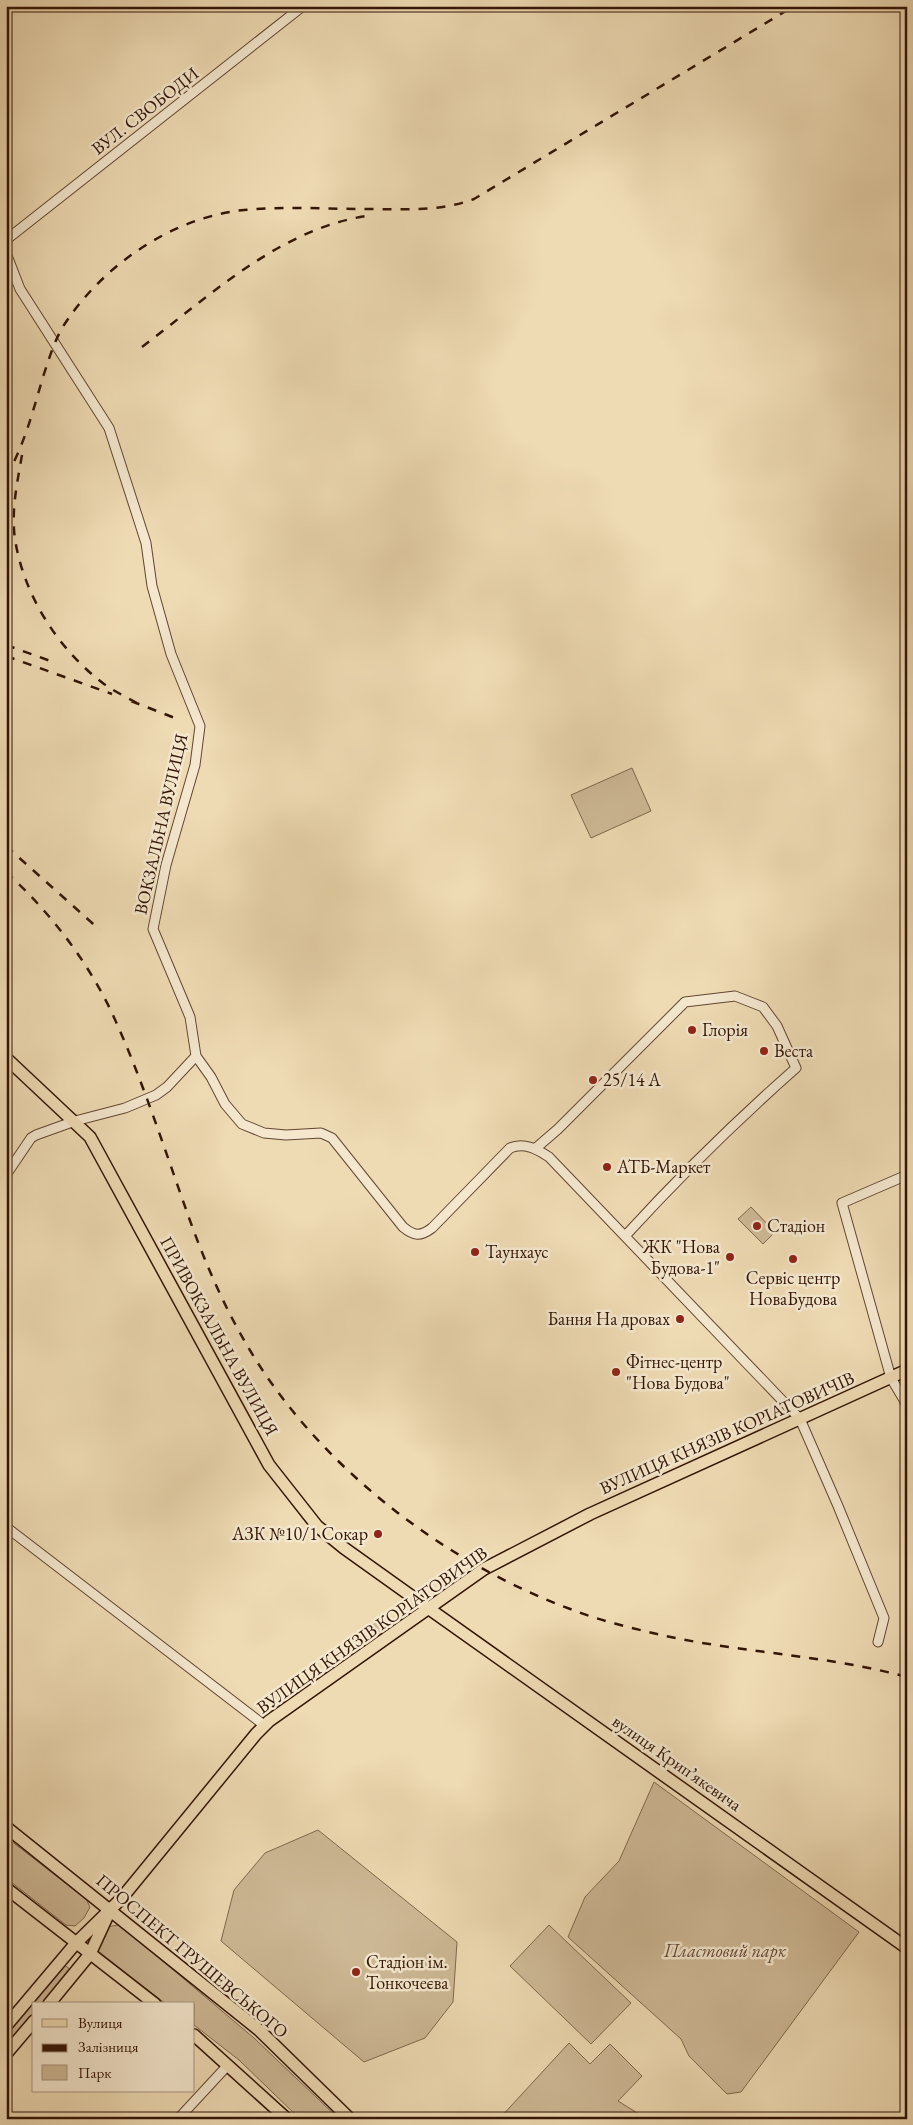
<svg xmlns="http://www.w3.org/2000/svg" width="913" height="2125" font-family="'EB Garamond',serif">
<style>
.green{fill:#ceb996;stroke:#80674e}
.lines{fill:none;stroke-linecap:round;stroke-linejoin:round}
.minor-casing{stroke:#624631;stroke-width:11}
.major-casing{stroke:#331506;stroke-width:14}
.minor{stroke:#f4e7ce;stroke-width:9}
.major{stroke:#eedab3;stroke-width:11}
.rail{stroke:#331506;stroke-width:2.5;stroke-dasharray:9 9;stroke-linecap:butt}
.poi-dot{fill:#8f2418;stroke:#f4e7ce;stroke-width:2}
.labels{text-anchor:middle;stroke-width:5;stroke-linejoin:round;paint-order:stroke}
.street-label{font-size:18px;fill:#331506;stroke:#f4e7ce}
.poi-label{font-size:18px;fill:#331506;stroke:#f4e7ce;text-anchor:start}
.park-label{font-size:18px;font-style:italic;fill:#624631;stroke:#f4e7ce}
</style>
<rect width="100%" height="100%" fill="#eedab3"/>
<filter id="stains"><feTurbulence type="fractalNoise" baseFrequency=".004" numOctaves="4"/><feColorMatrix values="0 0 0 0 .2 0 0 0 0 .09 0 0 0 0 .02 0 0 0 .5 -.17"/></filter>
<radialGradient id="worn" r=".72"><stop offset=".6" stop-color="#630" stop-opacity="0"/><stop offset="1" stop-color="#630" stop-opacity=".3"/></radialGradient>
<!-- green -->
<path class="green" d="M632 768 651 811 591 838 571 795Z
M751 1207 775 1232 763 1244 738 1219Z
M387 1615 390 1616 391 1620 389 1625 358 1645 351 1640Z
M654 1782 859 1932 741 2092 727 2094 689 2056 681 2039 568 1937 585 1897 619 1861Z
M318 1830 457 1942 453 2002 425 2038 364 2062 221 1941 234 1890 265 1853Z
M6 1837 86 1899 90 1907 84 1918 75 1926 66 1925 6 1878Z
M120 1925 254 2038 339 2119H300L239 2060 194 2025V2004H166L98 1951C96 1933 102 1926 120 1925Z
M549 1925 631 2003 591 2044 510 1966Z
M64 1965 70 1969 41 2004H34V2012L6 2045V2034Z
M569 2043 590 2064 610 2044 642 2076 618 2101 647 2119H499Z"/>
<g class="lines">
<defs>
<path id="minor" d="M6 240 303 6
M6 253 20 289 109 428 146 543 152 586 171 654 200 726 195 765 166 865 153 929 190 1017 196 1056 167 1087 156 1095 125 1108 75 1121 36 1135 31 1138 6 1175
M196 1056 211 1077 225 1104 242 1124 264 1133 286 1135 321 1133 332 1138 403 1227C414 1236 420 1237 432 1228L510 1148C524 1142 537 1149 549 1157L800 1419 838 1506 884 1618 878 1642
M536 1148 558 1129 685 1002 735 996 763 1007 777 1026 796 1068C736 1121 680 1176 626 1235
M907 1175 842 1203 891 1378 907 1405
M6 1527 264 1725
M178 2119 228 2065"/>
<path id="major" d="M6 1058 90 1137 269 1465 317 1526 344 1548 428 1608 907 1948
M6 1827 259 2030 350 2119
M6 1888 155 2004
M49 2004 90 1954 107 1917
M6 2026 76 1943 121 1899 256 1734 269 1721 484 1569 590 1514 907 1370
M194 2035 287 2119
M6 2054 34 2021"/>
</defs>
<!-- minor casing -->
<use href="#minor" class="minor-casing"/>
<!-- major casing -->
<use href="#major" class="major-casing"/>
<!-- minor -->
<use href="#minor" class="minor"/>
<!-- major -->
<use href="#major" class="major"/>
<!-- rail -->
<path class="rail" d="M142 347C212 294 283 226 373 215
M22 455C17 484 10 515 16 545 26 599 60 651 104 684 114 691 126 697 137 703
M6 477C24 446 33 411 43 377 49 359 54 341 64 325 103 265 173 217 244 210 284 206 325 209 366 209 403 209 439 212 474 199L794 6
M6 645 56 663
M6 656 112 694
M131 701 180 720
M6 846 100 930
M6 872C49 911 87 960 112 1013 142 1078 164 1148 188 1215 205 1263 225 1309 251 1352 321 1468 446 1564 573 1610 601 1621 632 1628 661 1635 742 1653 826 1655 907 1677"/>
</g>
<!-- markers -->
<g class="poi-dot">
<circle cx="692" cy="1030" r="5"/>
<circle cx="764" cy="1051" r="5"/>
<circle cx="593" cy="1080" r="5"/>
<circle cx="607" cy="1167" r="5"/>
<circle cx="757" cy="1226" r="5"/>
<circle cx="475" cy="1252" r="5"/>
<circle cx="730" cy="1257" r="5"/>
<circle cx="793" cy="1259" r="5"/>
<circle cx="680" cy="1319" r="5"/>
<circle cx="616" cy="1372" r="5"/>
<circle cx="378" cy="1534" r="5"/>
<circle cx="356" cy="1972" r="5"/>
</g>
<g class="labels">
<!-- street labels -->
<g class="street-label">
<text transform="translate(145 111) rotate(-38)" y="6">ВУЛ. СВОБОДИ</text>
<text transform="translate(161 824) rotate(-77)" y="6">ВОКЗАЛЬНА ВУЛИЦЯ</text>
<text transform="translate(219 1336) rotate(61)" y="6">ПРИВОКЗАЛЬНА ВУЛИЦЯ</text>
<text transform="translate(727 1433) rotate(-24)" y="6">ВУЛИЦЯ КНЯЗІВ КОРІАТОВИЧІВ</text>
<text transform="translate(372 1630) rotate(-35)" y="6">ВУЛИЦЯ КНЯЗІВ КОРІАТОВИЧІВ</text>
<text transform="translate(677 1763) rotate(35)" y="6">вулиця Крипʼякевича</text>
<text transform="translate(192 1956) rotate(40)" y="6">ПРОСПЕКТ ГРУШЕВСЬКОГО</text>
</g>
<!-- poi labels -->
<g class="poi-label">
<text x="702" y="1036">Глорія</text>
<text x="774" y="1057">Веста</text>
<text x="603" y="1086">25/14 А</text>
<text x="617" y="1173">АТБ-Маркет</text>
<text x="767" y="1232">Стадіон</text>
<text x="720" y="1253" text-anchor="end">ЖК "Нова<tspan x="720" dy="21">Будова-1"</tspan></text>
<text x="485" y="1258">Таунхаус</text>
<text x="793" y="1284" text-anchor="middle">Сервіс центр<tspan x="793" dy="21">НоваБудова</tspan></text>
<text x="670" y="1325" text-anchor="end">Бання На дровах</text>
<text x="626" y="1368">Фітнес-центр<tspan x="626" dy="21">"Нова Будова"</tspan></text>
<text x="368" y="1540" text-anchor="end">АЗК №10/1 Сокар</text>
<text x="366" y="1968">Стадіон ім.<tspan x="366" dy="21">Тонкочеєва</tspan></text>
</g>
<!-- park labels -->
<g class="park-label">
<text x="725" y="1957">Пластовий парк</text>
</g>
</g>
<!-- margin -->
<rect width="913" height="2125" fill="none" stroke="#eedab3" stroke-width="25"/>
<rect x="8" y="8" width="898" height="2110" fill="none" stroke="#331506" stroke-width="2.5"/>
<rect x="12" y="12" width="888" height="2100" fill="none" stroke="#331506"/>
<!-- legend -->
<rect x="32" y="2002" width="162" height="90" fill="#f4e7ce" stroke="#a7937e"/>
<rect x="42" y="2019" width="25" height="8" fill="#eedab3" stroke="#a7937e"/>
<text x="78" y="2028" font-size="15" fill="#331506">Вулиця</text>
<rect x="42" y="2044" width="25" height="8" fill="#331506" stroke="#a7937e"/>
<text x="78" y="2052" font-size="15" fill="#331506">Залізниця</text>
<rect x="42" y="2065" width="25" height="15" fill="#ceb996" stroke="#a7937e"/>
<text x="78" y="2078" font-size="15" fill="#331506">Парк</text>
<rect width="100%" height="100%" filter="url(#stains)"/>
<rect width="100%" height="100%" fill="url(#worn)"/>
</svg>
